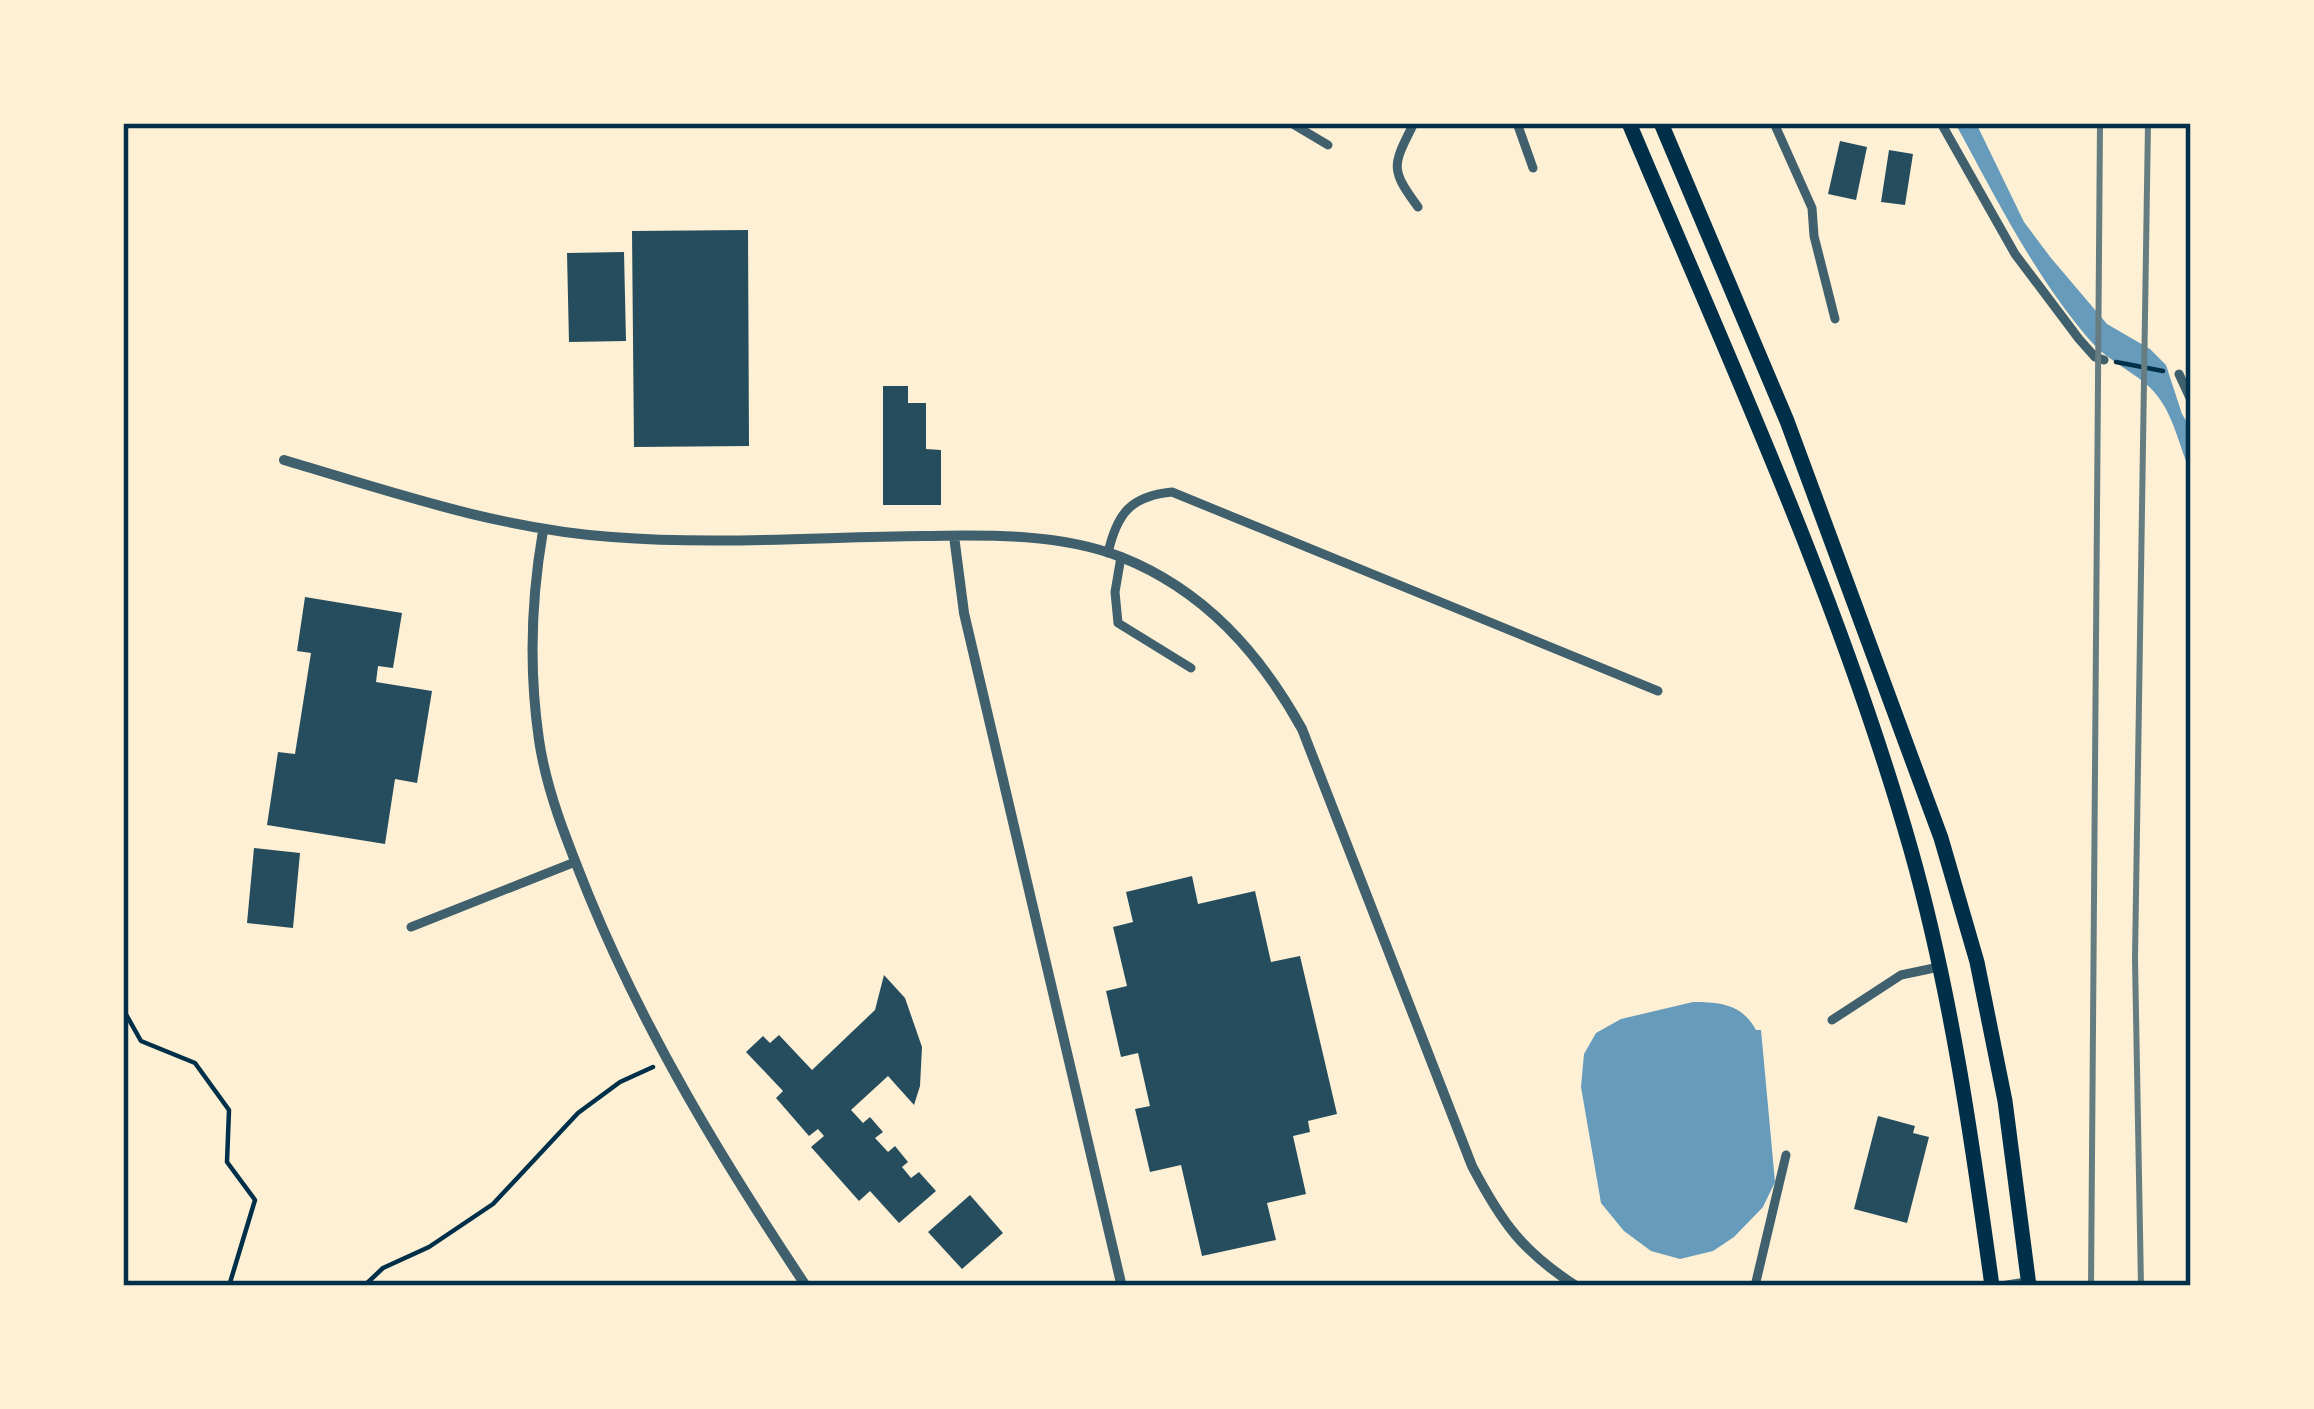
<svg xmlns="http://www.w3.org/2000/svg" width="2314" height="1409" font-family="'Fira Sans Condensed',sans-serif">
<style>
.water{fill:#669bbc}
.building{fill:#264d5e}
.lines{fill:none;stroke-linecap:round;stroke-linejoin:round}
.path{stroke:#003049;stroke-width:4.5}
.minor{stroke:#3f606c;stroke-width:9}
.tertiary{stroke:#3f606c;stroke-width:10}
.trunk{stroke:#003049;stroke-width:15}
.rail{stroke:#657d81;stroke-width:6}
.neatline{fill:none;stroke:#003049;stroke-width:4.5}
</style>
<rect width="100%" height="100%" fill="#fdf0d5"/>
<!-- water -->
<path class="water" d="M1955 123H1976L2024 222 2051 258 2107 324 2150 349 2166 365 2182 414 2191 429V473C2177 442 2173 406 2145 383 2125 367 2103 357 2087 337 2033 273 1995 196 1955 123Z
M1693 1002C1720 1002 1742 1004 1756 1030H1761L1775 1182 1763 1207 1734 1237 1713 1251 1680 1259 1651 1251 1624 1231 1601 1203 1581 1087 1584 1054 1596 1033 1621 1019Z"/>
<!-- building -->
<path class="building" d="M1840 141 1867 147 1856 200 1828 194Z
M1889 150 1913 154 1905 205 1881 202Z
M748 230 749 446 634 447 632 231Z
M624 252 626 341 569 342 567 253Z
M883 386H908V403H926V449L941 450V505H883Z
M305 597 402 613 393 668 378 666 376 682 432 691 417 783 395 779 385 844 267 825 278 752 295 754 311 653 297 651Z
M254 848 300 853 293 928 247 923Z
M1192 876 1198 904 1255 891 1271 962 1300 956 1337 1114 1308 1121 1310 1132 1293 1136 1306 1194 1267 1203 1276 1240 1202 1256 1181 1165 1150 1172 1135 1109 1150 1106 1138 1053 1121 1057 1106 991 1127 986 1113 927 1133 922 1126 892Z
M884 975 905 998 922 1047 920 1086 914 1105 888 1076 851 1110 863 1123 870 1117 883 1132 875 1138 888 1152 895 1146 908 1162 902 1167 911 1178 919 1172 936 1191 899 1223 870 1191 859 1201 811 1147 824 1136 818 1129 809 1136 776 1098 783 1091 746 1052 763 1036 770 1043 779 1035 812 1070 875 1010Z
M1878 1116 1915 1126 1913 1133 1929 1137 1907 1223 1854 1209Z
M970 1195 1003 1233 962 1269 928 1232Z"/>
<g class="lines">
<!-- path -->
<path class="path" d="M2116 362 2163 371
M123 1009 141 1041 195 1063 229 1110 227 1162 255 1200 229 1286
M364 1286 383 1268 429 1247 493 1204 578 1113 620 1082 653 1067"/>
<!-- minor -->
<path class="minor" d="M1291 123 1328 145
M1414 123C1393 165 1389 168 1418 207
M1517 123 1533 168
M1774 123 1812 208 1814 236 1835 319
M1941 123 2015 254 2079 339 2095 357 2104 360
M2179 374 2191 400
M1108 553C1117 513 1131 496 1172 492L1658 691
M1121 557 1115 592 1118 623 1191 668
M411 927 575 862
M1832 1020 1901 975 1939 967
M1755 1286 1786 1155"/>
<!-- tertiary -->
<path class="tertiary" d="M284 460C392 492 499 529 612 537 714 545 820 537 923 536 988 535 1059 533 1121 557 1204 590 1260 653 1302 729L1472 1166C1502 1223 1522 1251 1576 1286
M543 531C531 600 529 671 539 740 547 794 569 846 589 896 646 1035 723 1161 806 1286
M954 536 964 613 1121 1283
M2004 1286 2029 1282"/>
<!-- trunk -->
<path class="trunk" d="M1629 123C1730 362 1840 600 1911 850 1951 992 1972 1140 1992 1286
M1661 123 1787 421 1941 838 1977 962 2005 1101 2029 1286"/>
<!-- rail -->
<path class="rail" d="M2091 1286 2100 123
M2141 1286 2135 959 2148 123"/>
</g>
<!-- border -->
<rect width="2314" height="1409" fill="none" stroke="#fdf0d5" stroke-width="252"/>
<rect x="126" y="126" width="2062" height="1157" class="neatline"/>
</svg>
